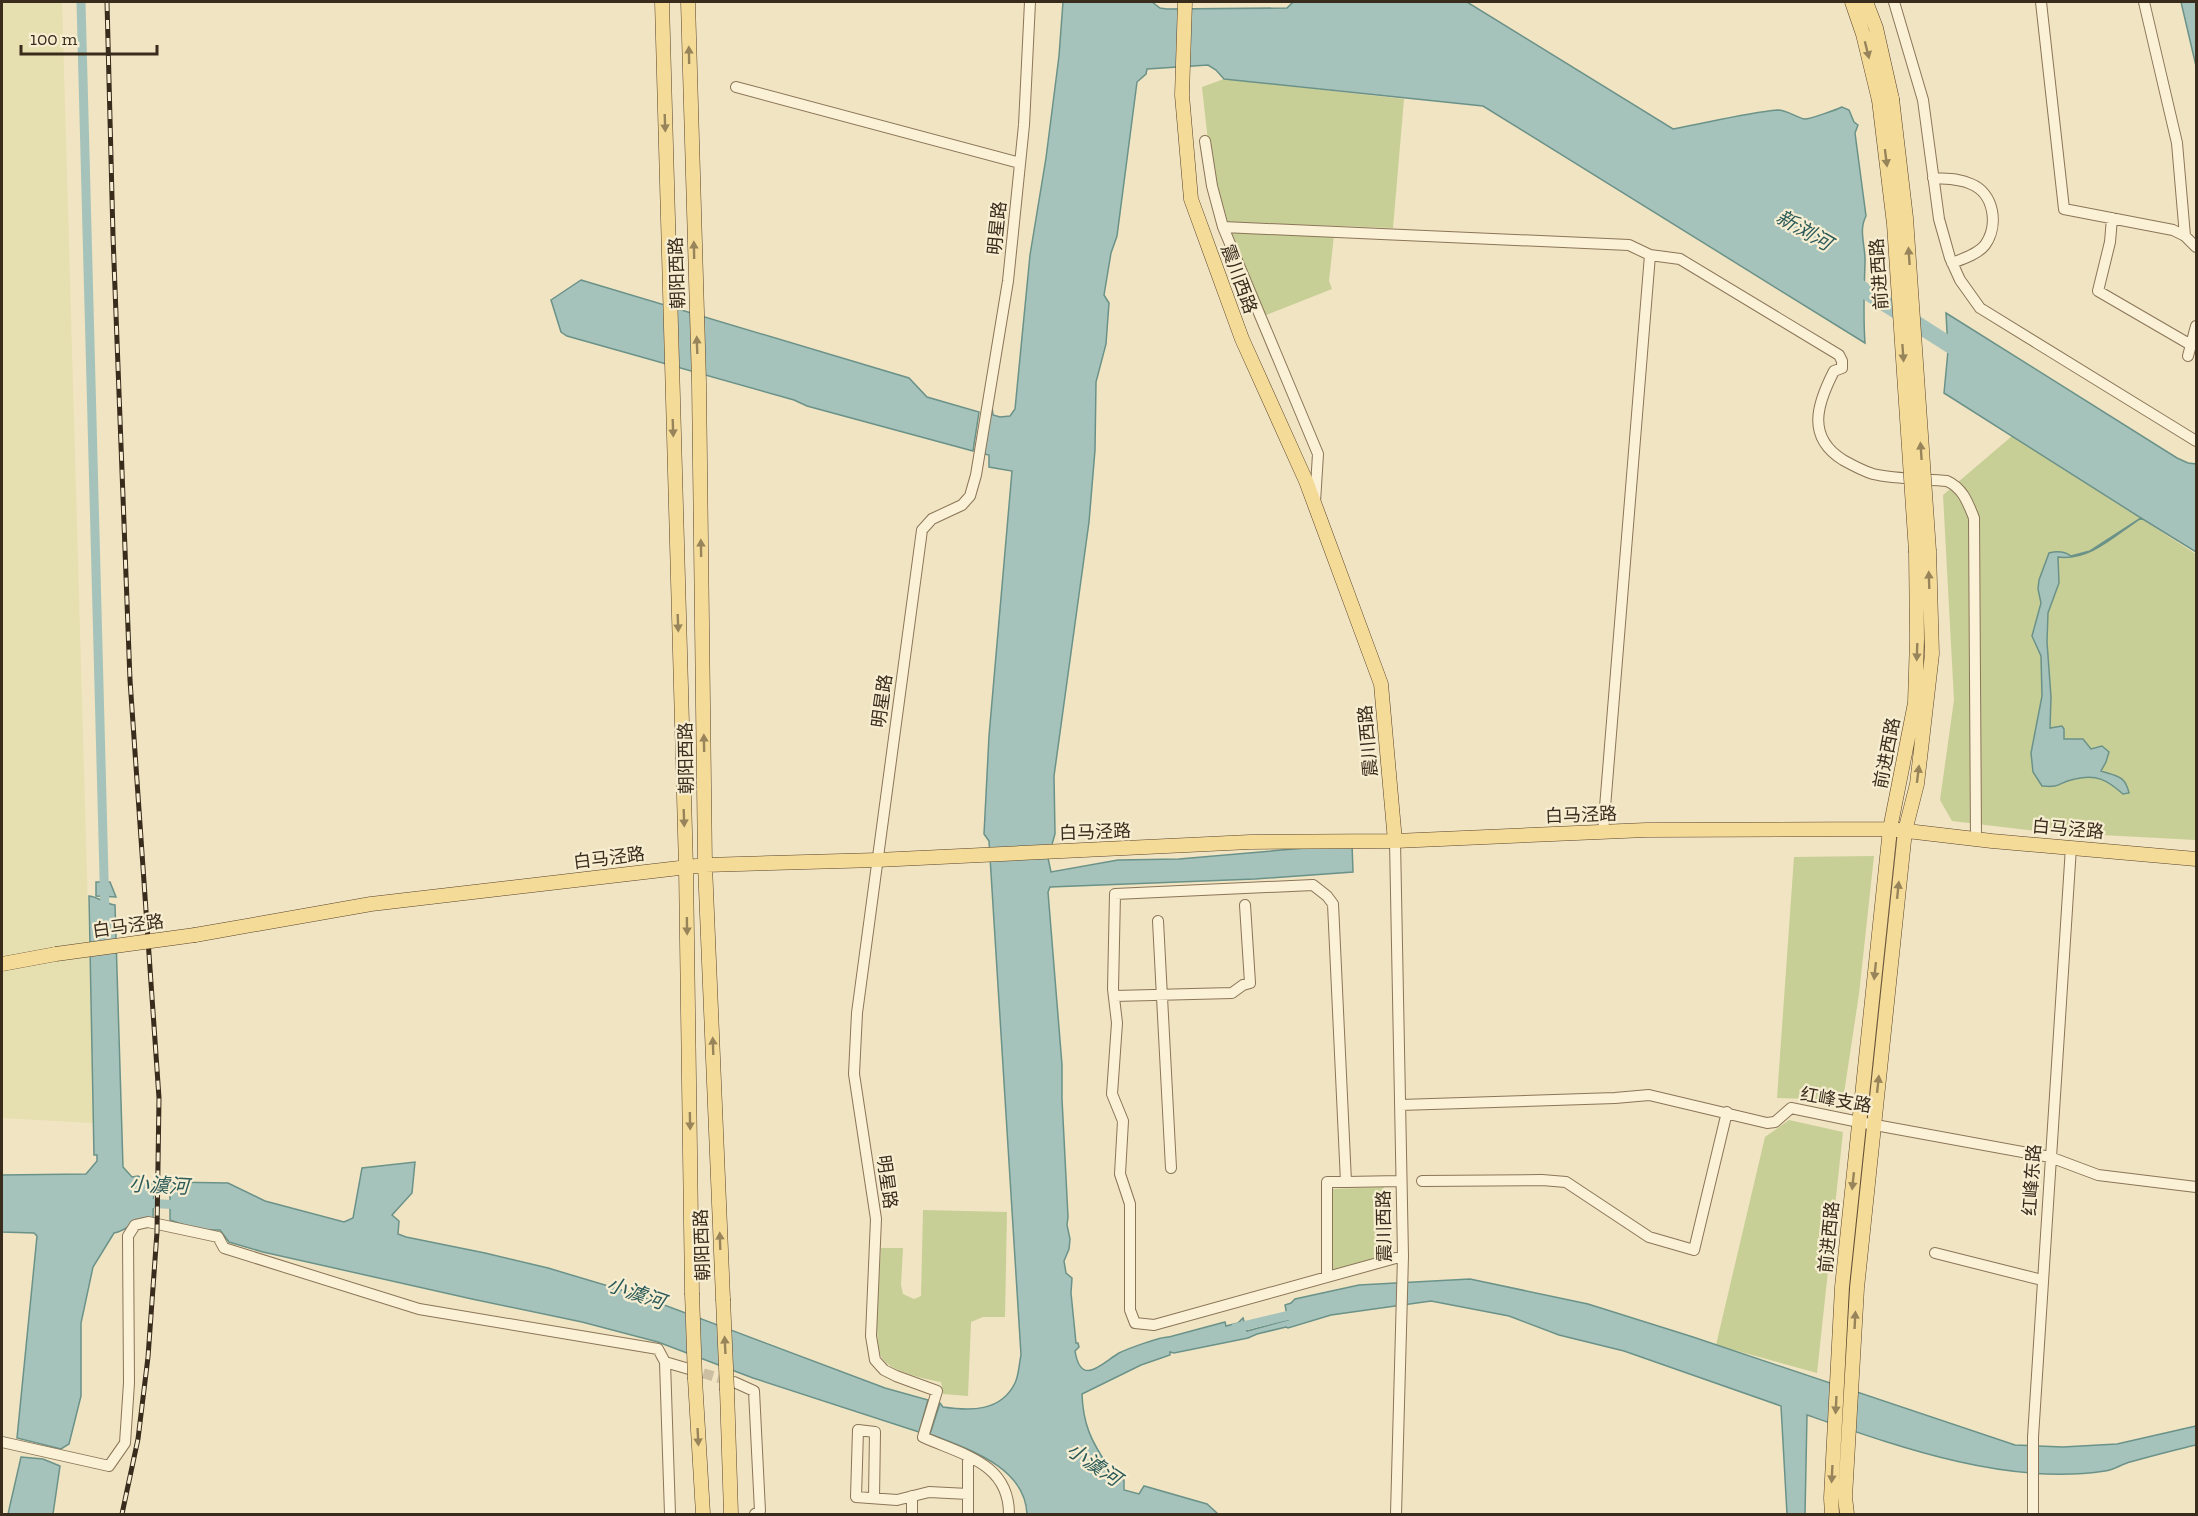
<svg xmlns="http://www.w3.org/2000/svg" width="2198" height="1516" font-family="'Zilla Slab','Noto Sans SC',serif">
<style>
.farmland{fill:#e6dfaf}
.green{fill:#c7cf96}
.water{fill:#a5c3bb;stroke:#6b9289;stroke-width:1.5}
.lines{fill:none;stroke-linecap:round;stroke-linejoin:round}
.canal{stroke:#a5c3bb;stroke-width:9}
.river{stroke:#a5c3bb;stroke-width:16}
.minor-tunnel{stroke:#ccbfa1;stroke-width:10;stroke-dasharray:10 5;stroke-linecap:butt}
.minor-casing{stroke:#8b7558;stroke-width:12}
.major-casing{stroke:#59432d;stroke-width:15}
.minor{stroke:#faf1d6;stroke-width:10}
.major{stroke:#f5db98;stroke-width:14}
.rail-casing{stroke:#3a2c1d;stroke-width:5}
.rail{stroke:#f7eed2;stroke-width:3;stroke-dasharray:9;stroke-linecap:butt}
.major-bridge-casing{stroke:#59432d;stroke-width:15;stroke-linecap:butt}
.major-bridge{stroke:#f5db98;stroke-width:14}
.oneway{fill:#98845a}
.labels{text-anchor:middle;stroke-width:4.5;stroke-linejoin:round;paint-order:stroke}
.street-label{font-size:18px;fill:#3a2c1d;stroke:#f7eed2}
.water-label{font-size:20px;font-style:italic;fill:#2c5b59;stroke:#f7eed2}
</style>
<rect width="100%" height="100%" fill="#f0e4c2"/>
<!-- farmland -->
<path class="farmland" d="M2 2H62L94 1123 2 1118Z"/>
<!-- green -->
<path class="green" d="M1224 79 1404 99 1393 228 1225 222 1208 141 1202 87Z
M1228 232 1334 235 1329 281 1332 289 1264 316Z
M2012 436 2196 554V840L2044 832 1952 821 1940 800 1954 700 1943 495Z
M1874 856 1859 994 1843 1100 1777 1098 1794 857Z
M1789 1120 1843 1132 1817 1373 1716 1345 1765 1137Z
M1384 1187V1255L1334 1271 1331 1261 1333 1189Z
M923 1210 1007 1212 1005 1317H983L971 1322 968 1396 943 1394 941 1382C925 1379 891 1372 882 1358 872 1340 880 1271 881 1248H903L901 1285 903 1294 914 1299 921 1296Z"/>
<!-- water -->
<path class="water" d="M1063 2H1152L1160 8 1167 9 1287 8 1293 2H1467L1673 129C1707 123 1744 113 1778 110 1787 110 1795 117 1804 119 1808 120 1838 109 1842 107L1849 110 1854 122 1858 125 1855 133 1866 216C1858 231 1866 247 1865 263 1864 290 1863 316 1865 343L1483 106 1224 79 1216 70 1208 65 1147 69 1146 74 1137 82 1117 236 1111 253 1104 295 1109 303 1106 344 1096 382 1095 450 1089 522 1054 776 1055 834 1048 858 1051 872 1118 860 1179 859 1352 844 1353 872 1255 879 1050 887 1048 892 1062 1065V1099L1068 1217 1067 1225 1070 1239 1069 1249 1064 1261 1066 1273 1072 1278 1071 1293 1076 1343H1078L1079 1347 1075 1351C1081 1388 1102 1363 1119 1353 1127 1349 1162 1336 1169 1337L1225 1322 1226 1326 1238 1323 1243 1318 1247 1331 1288 1320 1285 1305 1291 1303 1295 1299 1359 1285 1470 1279 1588 1304 1693 1337 2015 1445 2063 1447 2117 1444 2196 1426V1445C2174 1450 2152 1456 2130 1462 2122 1464 2114 1470 2105 1471 2007 1486 1899 1447 1807 1415L1805 1514H1787L1781 1406 1624 1351 1559 1335 1509 1316 1431 1301 1331 1315 1288 1328 1286 1327 1257 1334 1248 1338 1174 1353 1170 1352V1355L1141 1365 1082 1394C1083 1424 1091 1441 1108 1466L1105 1477 1111 1483 1117 1478 1124 1480V1490L1139 1494 1144 1486 1207 1504 1218 1514H1027C1025 1466 967 1449 930 1434L940 1403 943 1407C970 1411 1001 1412 1015 1383 1019 1375 1019 1364 1021 1355L989 841 984 834 989 736 1012 471 989 467V455L985 454 983 457 992 406 993 415 1000 417 1010 416 1015 409 1030 255 1046 158 1059 56Z
M2181 2H2196V66Z
M581 280 909 378 927 397 979 412 973 451 807 406 794 400 567 336 561 332 551 300Z
M1946 313 2177 458 2188 463 2196 464V552L2141 518C2115 535 2090 561 2058 557L2059 583 2048 613 2047 642 2051 697 2050 728 2062 726 2064 729V739H2083L2091 749 2102 746 2109 752 2106 762 2101 771C2116 776 2125 775 2129 793L2123 794C2107 780 2097 774 2075 779 2058 782 2062 788 2042 786L2033 772 2031 753 2042 696 2041 656 2032 636 2041 603 2038 589 2039 580 2049 553C2057 551 2064 551 2071 556L2090 551 2141 518 1944 393 1948 351Z
M96 882H110L116 897 96 896Z
M89 896C99 897 105 904 115 905L123 1167 132 1177 138 1176 154 1184 153 1218C132 1218 132 1229 114 1233L93 1267 81 1323V1396L69 1444 61 1449 17 1438 37 1236 34 1233 2 1232V1175L86 1174 97 1161V1155H94Z
M415 1162 412 1193 392 1215 399 1221 398 1234 406 1237 485 1253 548 1268 635 1294 885 1388 928 1400 919 1432 753 1378 658 1342 582 1322 472 1299 263 1252 229 1242 220 1230H198L170 1220V1182L228 1183 265 1201 344 1222 353 1218 362 1168Z
M21 1457 43 1459 60 1466 53 1514H8Z"/>
<g class="lines">
<!-- canal -->
<path class="canal" d="M81 2 105 914
M144 1203 181 1205
M1235 1328 1298 1313"/>
<!-- river -->
<path class="river" d="M1845 278 1967 356"/>
<!-- minor-tunnel -->
<path class="minor-tunnel" d="M689 1369 733 1382"/>
<defs>
<path id="minor" d="M1894 2 1923 100 1939 219 1950 258 1960 280 1980 308 2196 441
M2041 2 2064 209 2173 230 2185 236 2196 247
M2144 2 2177 143 2185 236
M736 87 1020 163
M1205 141 1212 186 1223 227 1318 454 1315 502
M1933 178C1946 179 1959 178 1971 184 1994 193 1999 225 1985 245 1978 254 1963 259 1952 263
M2112 218 2110 242 2098 291 2191 345
M1223 227 1629 245 1650 255
M2188 356 2196 326
M1603 832 1650 255 1680 259 1839 355 1842 361V368L1834 371C1817 404 1806 437 1843 460 1852 465 1863 471 1873 474 1893 479 1926 479 1947 481 1963 488 1968 503 1974 518L1976 839
M1395 841 1403 1256 1396 1514
M1158 921 1171 1168
M1114 996 1232 993 1243 985 1250 983 1245 905
M1400 1105 1615 1098 1649 1095 1767 1123 1775 1122 1791 1108 1859 1122 2050 1157 2098 1175 2196 1187
M1401 1181 1346 1182 1333 904 1327 896 1313 885 1115 894 1113 989 1117 1023 1112 1094 1123 1121 1120 1174 1130 1204V1310L1135 1323 1154 1325 1403 1256
M1422 1181 1542 1180 1566 1182 1649 1237 1694 1250 1727 1112
M1935 1253 2042 1280
M1327 1277V1182H1346
M665 1362 689 1369
M734 1382 754 1391 760 1511 755 1514
M2 1442 109 1466 125 1443 129 1383 128 1236 135 1225 148 1222 218 1237 224 1248 419 1309 658 1349 665 1362 670 1514
M874 1498 875 1432 858 1430 856 1497 897 1500 929 1492 968 1494
M912 1514V1496
M968 1514V1458
M1009 1514C1009 1463 963 1455 923 1437L937 1391 896 1376 884 1370 875 1360 871 1336 876 1219 854 1074 857 1013 922 530 932 519 962 505 970 496 976 475 1008 281 1024 125 1030 2
M2033 1514V1437L2071 847"/>
<path id="major" d="M662 2 686 868 692 1293
M688 2 699 382 705 865 723 1299
M1185 2 1182 95 1191 199 1242 339 1306 481 1381 684 1395 841
M1852 2 1863 34 1879 100
M1866 2 1876 28 1892 99
M195 935 371 904 705 865 877 860 1250 842 1395 841 1646 830 1890 829 1992 841 2196 859
M2 964 56 954
M695 1379 703 1514
M727 1390 731 1514
M1832 1514 1831 1498 1842 1287 1890 829 1915 703 1917 639 1916 552
M1847 1514 1845 1497 1857 1288 1905 831 1917 784 1932 654 1929 551"/>
</defs>
<!-- minor casing -->
<use href="#minor" class="minor-casing"/>
<!-- major casing -->
<use href="#major" class="major-casing"/>
<!-- minor -->
<use href="#minor" class="minor"/>
<!-- major -->
<use href="#major" class="major"/>
<defs>
<path id="rail" d="M107 2 113 236 130 680 159 1098 157 1232 148 1357 138 1439 122 1514"/>
</defs>
<!-- rail casing -->
<use href="#rail" class="rail-casing"/>
<!-- rail -->
<use href="#rail" class="rail"/>
<defs>
<path id="major-bridge" d="M1892 99 1906 218 1929 551
M1879 100 1894 224 1916 552
M56 954 195 935
M692 1293 695 1379
M723 1299 727 1390"/>
</defs>
<!-- major-bridge casing -->
<use href="#major-bridge" class="major-bridge-casing"/>
<!-- major-bridge -->
<use href="#major-bridge" class="major-bridge"/>
</g>
<!-- one-way arrows -->
<defs><path id="oneway-solid" d="M-6-.8H1V-3.2L6.5 0L1 3.2V.8H-6Z" transform="scale(1.5)"/></defs>
<g class="oneway">
<use href="#oneway-solid" transform="translate(1867 50) rotate(76)"/>
<use href="#oneway-solid" transform="translate(689 55) rotate(-91)"/>
<use href="#oneway-solid" transform="translate(665 123) rotate(88)"/>
<use href="#oneway-solid" transform="translate(1886 158) rotate(83)"/>
<use href="#oneway-solid" transform="translate(694 250) rotate(-91)"/>
<use href="#oneway-solid" transform="translate(1909 256) rotate(-94)"/>
<use href="#oneway-solid" transform="translate(697 345) rotate(-92)"/>
<use href="#oneway-solid" transform="translate(1903 353) rotate(86)"/>
<use href="#oneway-solid" transform="translate(673 428) rotate(88)"/>
<use href="#oneway-solid" transform="translate(1921 451) rotate(-94)"/>
<use href="#oneway-solid" transform="translate(701 548) rotate(-91)"/>
<use href="#oneway-solid" transform="translate(1929 580) rotate(-92)"/>
<use href="#oneway-solid" transform="translate(678 623) rotate(88)"/>
<use href="#oneway-solid" transform="translate(1917 652) rotate(92)"/>
<use href="#oneway-solid" transform="translate(704 743) rotate(-91)"/>
<use href="#oneway-solid" transform="translate(1918 774) rotate(-83)"/>
<use href="#oneway-solid" transform="translate(684 818) rotate(88)"/>
<use href="#oneway-solid" transform="translate(1898 890) rotate(-84)"/>
<use href="#oneway-solid" transform="translate(687 926) rotate(89)"/>
<use href="#oneway-solid" transform="translate(1875 971) rotate(96)"/>
<use href="#oneway-solid" transform="translate(713 1046) rotate(-92)"/>
<use href="#oneway-solid" transform="translate(1878 1084) rotate(-84)"/>
<use href="#oneway-solid" transform="translate(690 1121) rotate(89)"/>
<use href="#oneway-solid" transform="translate(1853 1181) rotate(96)"/>
<use href="#oneway-solid" transform="translate(720 1241) rotate(-92)"/>
<use href="#oneway-solid" transform="translate(1855 1320) rotate(-87)"/>
<use href="#oneway-solid" transform="translate(725 1345) rotate(-93)"/>
<use href="#oneway-solid" transform="translate(1836 1405) rotate(93)"/>
<use href="#oneway-solid" transform="translate(698 1437) rotate(87)"/>
<use href="#oneway-solid" transform="translate(1832 1474) rotate(93)"/>
</g>
<g class="labels">
<!-- street labels -->
<g class="street-label">
<text transform="translate(997 228) rotate(-84)" y="6">明星路</text>
<text transform="translate(677 273) rotate(-92)" y="6">朝阳西路</text>
<text transform="translate(1879 274) rotate(-94)" y="6">前进西路</text>
<text transform="translate(1239 279) rotate(70)" y="6">震川西路</text>
<text transform="translate(882 701) rotate(-82)" y="6">明星路</text>
<text transform="translate(1368 741) rotate(-95)" y="6">震川西路</text>
<text transform="translate(1887 753) rotate(-79)" y="6">前进西路</text>
<text transform="translate(686 758) rotate(-91)" y="6">朝阳西路</text>
<text transform="translate(1581 815) rotate(-2)" y="6">白马泾路</text>
<text transform="translate(2068 829) rotate(5)" y="6">白马泾路</text>
<text transform="translate(1095 832) rotate(-2)" y="6">白马泾路</text>
<text transform="translate(609 858) rotate(-7)" y="6">白马泾路</text>
<text transform="translate(128 926) rotate(-8)" y="6">白马泾路</text>
<text transform="translate(1836 1100) rotate(10)" y="6">红峰支路</text>
<text transform="translate(2032 1180) rotate(-86)" y="6">红峰东路</text>
<text transform="translate(887 1182) rotate(82)" y="6">明星路</text>
<text transform="translate(1384 1226) rotate(-91)" y="6">震川西路</text>
<text transform="translate(1829 1237) rotate(-84)" y="6">前进西路</text>
<text transform="translate(702 1245) rotate(-92)" y="6">朝阳西路</text>
</g>
<!-- water labels -->
<g class="water-label">
<text transform="translate(1804 230) rotate(30)" y="7">新浏河</text>
<text transform="translate(159 1185) rotate(3)" y="7">小澞河</text>
<text transform="translate(636 1293) rotate(19)" y="7">小澞河</text>
<text transform="translate(1094 1464) rotate(34)" y="7">小澞河</text>
</g>
</g>
<!-- border -->
<rect width="2198" height="1516" fill="none" stroke="#3a2c1d" stroke-width="6"/>
<!-- scale -->
<path d="M21 45v9h136v-9" fill="none" stroke="#3a2c1d" stroke-width="3"/>
<text x="30" y="45" font-size="18" fill="#3a2c1d" stroke="#f7eed2" stroke-width="4.5" paint-order="stroke">100 m</text>
</svg>
